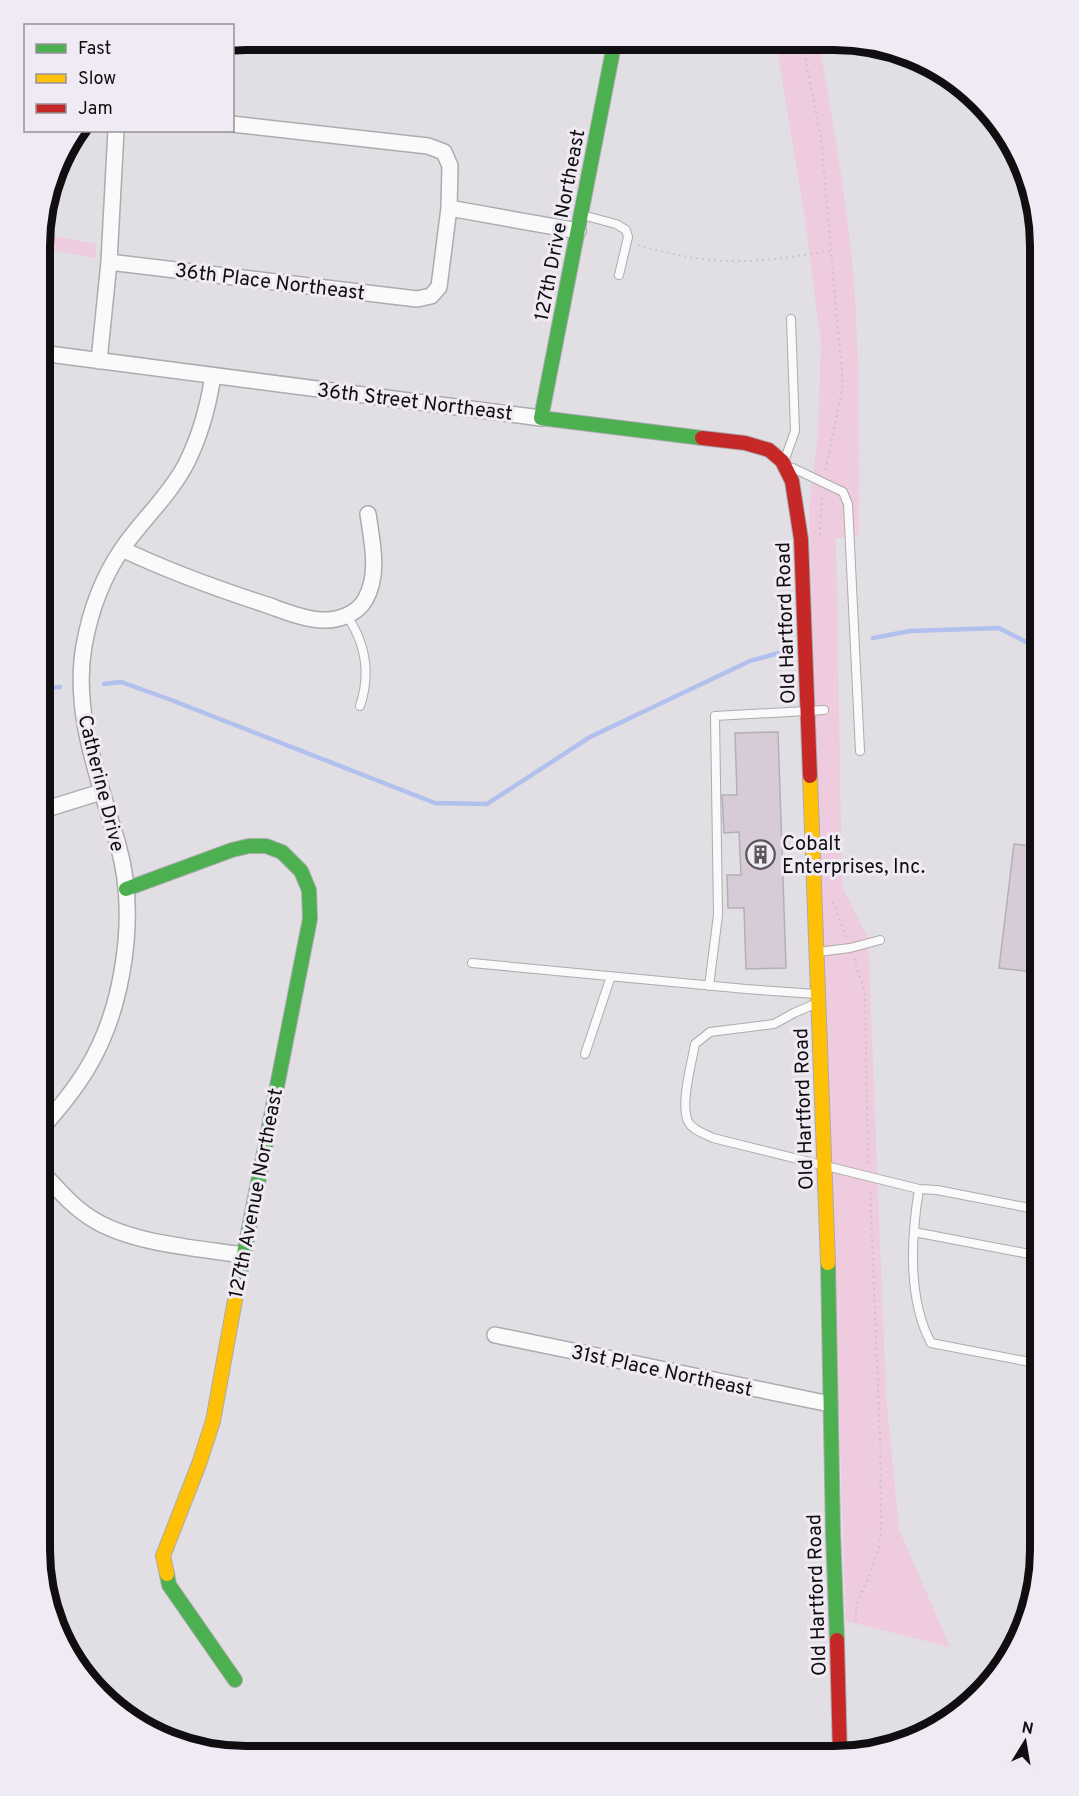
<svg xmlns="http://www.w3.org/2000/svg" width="1079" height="1796" font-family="Overpass,sans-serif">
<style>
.green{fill:#eecbde}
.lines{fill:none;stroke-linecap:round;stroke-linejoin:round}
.stream{stroke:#b2c0ee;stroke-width:4.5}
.building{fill:#d7cbd8;stroke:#b3b0b4;stroke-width:1.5}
.lane-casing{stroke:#acabae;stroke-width:10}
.street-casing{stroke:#acabae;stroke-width:18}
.fast-casing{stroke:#acabae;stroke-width:16}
.slow-casing{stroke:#acabae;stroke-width:16}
.jam-casing{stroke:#acabae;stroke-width:16}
.path{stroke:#c2c1c3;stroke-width:2;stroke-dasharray:1.5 4.5;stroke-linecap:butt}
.lane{stroke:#fafafb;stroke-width:8}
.street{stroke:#fafafb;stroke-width:15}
.fast{stroke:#4caf50;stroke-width:14}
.slow{stroke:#ffc107;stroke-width:14}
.jam{stroke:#c62828;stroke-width:14}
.labels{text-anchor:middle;stroke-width:6;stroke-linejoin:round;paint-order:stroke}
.street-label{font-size:20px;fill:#100e11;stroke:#efeaf3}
.poi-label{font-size:20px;fill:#100e11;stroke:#efeaf3;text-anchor:start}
.rim{fill:none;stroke:#100e11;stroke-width:8}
</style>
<rect width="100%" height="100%" fill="#e1dfe4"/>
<!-- green -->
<path class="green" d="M776 41H819C832 121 848 203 854 285 860 368 859 452 859 536L836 538 842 886 868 938 886 1395 899 1529 950 1647 846 1621 809 510 818 435 821 343 806 226Z
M41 234 96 244V258L41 248Z"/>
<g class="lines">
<!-- stream -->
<path class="stream" d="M873 638 910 631 999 628 1040 649
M104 684 121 682 166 698 435 803 487 804 590 737 750 661 779 653
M40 689 60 687"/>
</g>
<!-- building -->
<path class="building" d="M778 732 786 968 746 969 744 908H728L727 875H741L739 832 724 833 722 795H737L735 733Z
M1014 844 1040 847V973L999 968Z"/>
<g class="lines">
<defs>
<path id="lane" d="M582 215 616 224 626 230 628 237 619 275
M785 459 795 431 791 319
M793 468 843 492 848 504 860 751
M347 616C366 644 371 673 360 706
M818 952 850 948 880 940
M472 963 746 989 816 994
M709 986 718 915 715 716 824 710
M817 1003 794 1013 774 1024 710 1032 695 1044C692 1062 679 1107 689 1123 693 1130 705 1134 713 1138L919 1189 937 1190 1040 1210
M585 1054 611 976
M919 1189C911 1238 907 1298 931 1343L1040 1364
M914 1232 1040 1256
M716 1757 735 1749 783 1753 790 1757"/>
<path id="street" d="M449 208 578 231
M109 262 417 299 431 296 439 287 449 208 450 166 444 152 428 146 232 124
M41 353 541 418
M99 361 109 262 116 130
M122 549C168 571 215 588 264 604 282 610 302 619 321 620 338 621 357 614 365 600 380 574 372 542 368 514
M40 811 101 792
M40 1130C57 1111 73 1092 87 1069 124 1008 138 914 118 845 100 782 72 713 84 646 90 612 103 577 122 549 142 520 168 497 185 466 200 437 208 408 213 376
M39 1169C56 1187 72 1207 94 1220 134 1244 197 1248 243 1255
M495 1335 830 1404"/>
<path id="fast" d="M615 40 541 418 702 438
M126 889 232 850 249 846H266L282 852 301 871 309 890 310 919 237 1289
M828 1263 833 1533 837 1640
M167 1574 169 1585 235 1680"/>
<path id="slow" d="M810 776 828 1263
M167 1574 163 1556 199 1464 213 1421 237 1289"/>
<path id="jam" d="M702 438 745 443 769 450 782 461 792 481 801 539 810 776
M837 1640 840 1756"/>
</defs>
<!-- lane casing -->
<use href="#lane" class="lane-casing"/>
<!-- street casing -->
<use href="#street" class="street-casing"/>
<!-- fast casing -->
<use href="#fast" class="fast-casing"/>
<!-- slow casing -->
<use href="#slow" class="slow-casing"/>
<!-- jam casing -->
<use href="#jam" class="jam-casing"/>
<!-- path -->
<path class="path" d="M802 41 821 139 843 385 825 472
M638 245C673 255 707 262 743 261 772 261 802 255 831 251
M820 535 822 493
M833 902 846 937
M854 959 865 992 868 1164
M856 1621V1604L868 1579 879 1548 881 1528 880 1436 870 1188"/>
<!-- lane -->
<use href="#lane" class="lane"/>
<!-- street -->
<use href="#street" class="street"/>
<!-- fast -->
<use href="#fast" class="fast"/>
<!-- slow -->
<use href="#slow" class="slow"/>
<!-- jam -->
<use href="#jam" class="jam"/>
</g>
<!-- icons -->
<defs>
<symbol id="building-ring" viewBox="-11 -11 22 22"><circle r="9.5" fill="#efeaf3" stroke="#59575b" stroke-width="1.5"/><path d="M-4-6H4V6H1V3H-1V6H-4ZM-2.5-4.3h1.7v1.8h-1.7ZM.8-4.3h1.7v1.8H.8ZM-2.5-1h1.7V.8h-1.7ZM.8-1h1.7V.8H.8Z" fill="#59575b"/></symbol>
</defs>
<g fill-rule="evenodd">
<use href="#building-ring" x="744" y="838" width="33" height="33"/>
</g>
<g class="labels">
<!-- street labels -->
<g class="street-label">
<text transform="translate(559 225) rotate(-79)" y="7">127th Drive Northeast</text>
<text transform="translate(270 281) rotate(7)" y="7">36th Place Northeast</text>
<text transform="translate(415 401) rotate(7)" y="7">36th Street Northeast</text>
<text transform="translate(785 623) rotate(-92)" y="7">Old Hartford Road</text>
<text transform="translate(102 783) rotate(76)" y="7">Catherine Drive</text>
<text transform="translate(803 1109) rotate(-92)" y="7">Old Hartford Road</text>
<text transform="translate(255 1193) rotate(-79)" y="7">127th Avenue Northeast</text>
<text transform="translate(662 1370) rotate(12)" y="7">31st Place Northeast</text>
<text transform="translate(816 1595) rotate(-92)" y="7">Old Hartford Road</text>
</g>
<!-- poi labels -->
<g class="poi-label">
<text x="782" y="850">Cobalt<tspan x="782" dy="23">Enterprises, Inc.</tspan></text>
</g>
</g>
<!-- crop -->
<path d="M0 0H1079V1796H0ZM246 50H834A196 196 0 0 1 1030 246V1550A196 196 0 0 1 834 1746H246A196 196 0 0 1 50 1550V246A196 196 0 0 1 246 50Z" fill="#efeaf3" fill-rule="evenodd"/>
<path class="rim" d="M246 50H834A196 196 0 0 1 1030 246V1550A196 196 0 0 1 834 1746H246A196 196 0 0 1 50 1550V246A196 196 0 0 1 246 50Z"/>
<!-- legend -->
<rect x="24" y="24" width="210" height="108" fill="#efeaf3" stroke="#969299" stroke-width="1.5"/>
<rect x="36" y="44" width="30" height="9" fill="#4caf50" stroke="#969299" stroke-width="1.5"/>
<text x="78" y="54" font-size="18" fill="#100e11">Fast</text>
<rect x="36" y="74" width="30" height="9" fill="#ffc107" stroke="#969299" stroke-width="1.5"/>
<text x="78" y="84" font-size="18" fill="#100e11">Slow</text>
<rect x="36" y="104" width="30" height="9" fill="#c62828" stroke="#969299" stroke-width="1.5"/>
<text x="78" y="114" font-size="18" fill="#100e11">Jam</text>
<!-- north arrow -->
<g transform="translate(1025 1742) rotate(11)" stroke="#efeaf3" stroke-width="4.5" paint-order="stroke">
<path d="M0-4.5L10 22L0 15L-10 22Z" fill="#100e11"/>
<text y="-9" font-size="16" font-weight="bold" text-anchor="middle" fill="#100e11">N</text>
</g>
</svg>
